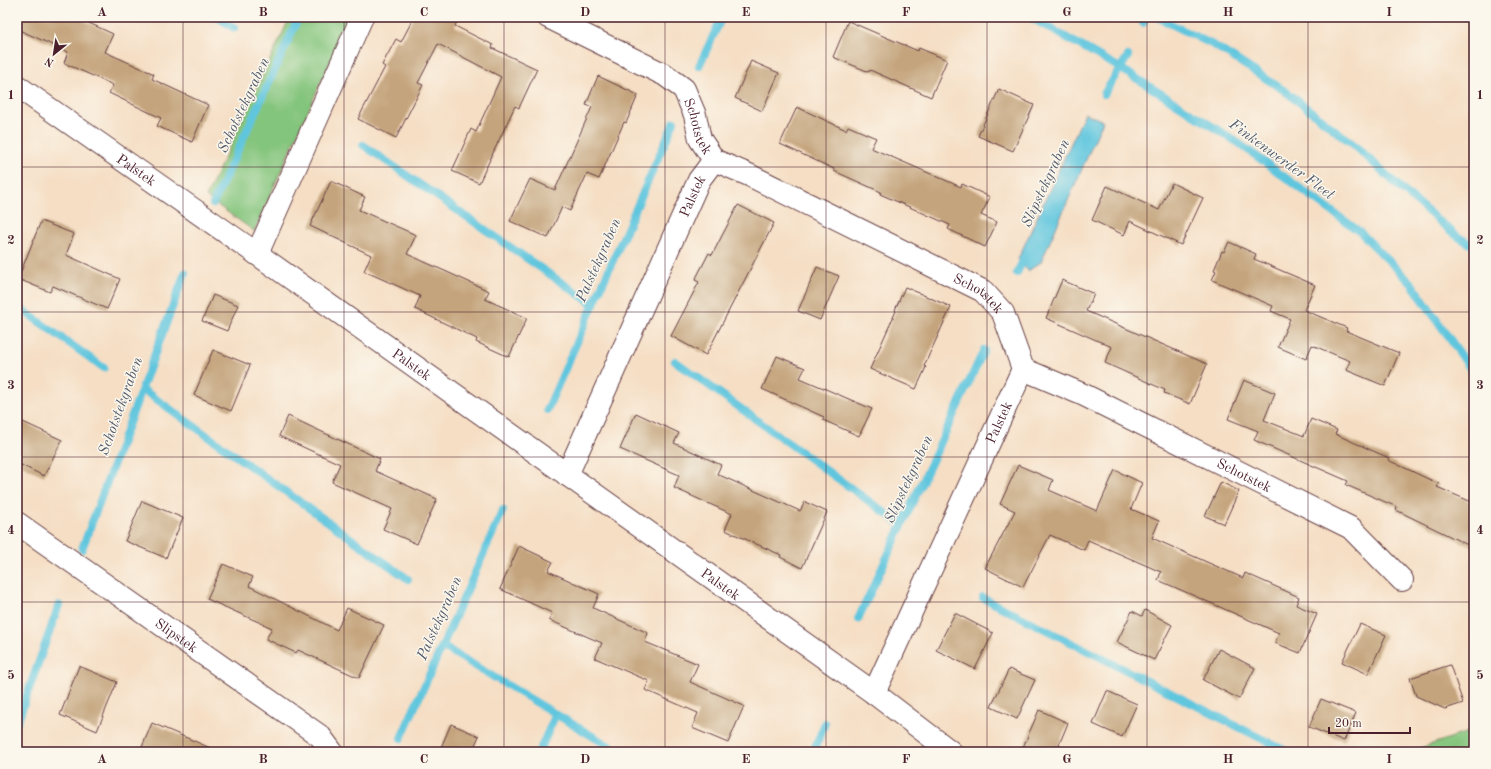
<svg xmlns="http://www.w3.org/2000/svg" width="1491" height="769" font-family="'Old Standard TT',serif">
<style>
.green{fill:#84c57d;stroke:#677254}
.water{fill:#60c6de;stroke:#557284}
.lines{fill:none;stroke-linecap:round;stroke-linejoin:round}
.stream{stroke:#60c6de;stroke-width:8}
.building{fill:#c4a47d}
.minor-casing{stroke:#643c42;stroke-width:24}
.minor{stroke:#fff;stroke-width:22}
.grid{fill:none;stroke:#4a1f2b;stroke-width:1;stroke-opacity:0.55}
.labels{text-anchor:middle;stroke-width:3;stroke-linejoin:round;paint-order:stroke}
.street-label{font-size:14px;fill:#4a1f2b;stroke:#fbf7ec}
.water-label{font-size:15px;font-style:italic;fill:#52596a;stroke:#fbf7ec}
.neatline{fill:none;stroke:#4a1f2b;stroke-width:1.5}
.grid-label{font-size:13px;text-anchor:middle;font-weight:bold;fill:#4a1f2b}
</style>
<rect width="100%" height="100%" fill="#fbf7ec"/>
<filter id="ink" filterUnits="userSpaceOnUse"><feTurbulence type="fractalNoise" baseFrequency=".025" numOctaves="2"/><feDisplacementMap in="SourceGraphic" scale="8" xChannelSelector="R" yChannelSelector="G"/><feConvolveMatrix kernelMatrix="1 2 1 2 8 2 1 2 1" color-interpolation-filters="sRGB"/></filter>
<filter id="wash" filterUnits="userSpaceOnUse"><feTurbulence type="fractalNoise" baseFrequency=".012" numOctaves="4" result="noise"/><feDisplacementMap in="SourceGraphic" scale="16" xChannelSelector="R" yChannelSelector="G"/><feGaussianBlur stdDeviation="0.9" result="paint"/><feColorMatrix in="noise" values="0 0 0 0 0 0 0 0 0 0 0 0 0 0 0 0 0 1.4 0 .05"/><feComposite in="paint" operator="in"/></filter>
<g filter="url(#wash)">
<rect width="100%" height="100%" fill="#f5dec4"/>
<!-- green -->
<path class="green" d="M290 17H350L254 231 206 197Z
M1474 730V752H1408Z"/>
<!-- water -->
<path class="water" d="M1085 113 1103 121 1041 262 1028 271 1018 259Z"/>
<g class="lines">
<!-- stream -->
<path class="stream" d="M217 17 234 28
M1030 17 1120 68 1237 142 1360 232 1412 284 1474 374
M1157 17 1215 46 1285 91 1353 144 1408 195 1458 237 1474 246
M1143 23 1146 17
M699 66 722 17
M1104 94 1128 56
M363 145 594 305
M213 204 299 17
M1017 273 1026 254
M17 306 104 368
M675 361 902 525
M142 389 408 579
M547 410 674 122
M82 549 185 273
M983 598 1288 752
M858 619 984 350
M442 646 619 752
M17 723 59 605
M401 738 503 510
M539 752 556 714
M813 752 825 723"/>
</g>
<g id="blocks">
<!-- building -->
<path class="building" d="M17 17H76L113 34 105 52 154 74 152 79 208 105 192 142 157 126 161 118 109 93 113 85 64 63 68 52 17 29Z
M414 17H459L455 26 493 45 492 48 537 69 519 108 515 106 479 183 452 171 471 129 476 132 501 77 438 44 418 83 423 85 396 138 358 119 385 67 382 65 396 39 401 42Z
M848 21 918 51 919 48 947 60 931 97 870 70 869 72 833 57Z
M751 61 779 73 762 111 735 98Z
M598 76 638 95 626 123 624 122 599 179 587 174 570 211 562 207 548 238 510 221 530 179 555 190 592 107 586 105Z
M999 89 1034 105 1013 151 978 136Z
M797 107 846 130 848 126 876 138 871 148 961 187 962 184 990 197 981 215 997 222 985 247 948 229 950 225 880 194 881 192 834 171V169L780 144Z
M331 181 365 197 359 210 416 235 407 254 489 291 485 299 527 318 509 357 476 342 477 339 415 309 420 296 364 271 371 255 310 226Z
M1172 183 1203 198 1181 245 1130 221 1124 235 1092 220 1107 186 1159 210Z
M738 205 774 223 706 355 671 336 699 282 695 280 709 253 712 255Z
M41 221 74 234 66 255 120 279 107 309 53 286 50 292 18 279Z
M1229 242 1256 254 1254 259 1315 285 1304 310 1347 328 1346 331 1399 353 1385 386 1346 370 1350 361 1312 345 1306 359 1278 347 1290 319 1271 311 1273 306 1212 280 1216 271 1214 270 1222 251 1224 252Z
M817 267 839 276 820 320 798 311Z
M1062 280 1094 294 1086 311 1207 364 1190 404 1164 393 1165 390 1105 363 1112 347 1046 318Z
M905 287 951 307 924 366 926 367 916 389 870 369 896 311 895 310Z
M213 295 238 305 227 331 202 321Z
M213 350 250 365 231 411 194 395Z
M777 356 805 368 800 378 872 409 859 436 823 420 824 417 762 389Z
M1244 380 1275 393 1264 420 1304 436 1311 419 1337 430 1335 434 1389 458 1388 460 1439 484 1437 487 1474 503V548L1396 510 1397 507 1346 485 1348 481 1254 440 1258 431 1228 419Z
M636 413 679 433 674 443 721 465 717 474 800 511 805 502 827 512 802 568 780 557 781 555 725 530 732 514 674 488 679 475 620 449Z
M288 416 380 459 375 471 437 499 417 544 383 529 392 509 332 482 340 464 279 436Z
M23 422 62 440 44 476 17 463V434Z
M1018 465 1053 480 1049 490 1097 511 1115 470 1142 483 1131 509 1159 521 1152 538 1243 578 1245 573 1299 597 1296 605 1317 614 1300 653 1275 643 1279 633 1158 580 1161 572 1088 540 1084 550 1050 535 1023 587 985 568 1015 511 1000 504Z
M1221 482 1239 491 1224 524 1205 516Z
M142 501 183 518 166 558 125 541Z
M519 546 553 562 548 571 599 594 593 608 648 633 645 642 698 664 690 682 744 706 728 743 692 728 698 713 645 690 649 681 595 658 602 643 549 620 552 613 500 589Z
M223 564 253 577 249 586 337 630 347 608 384 625 359 678 298 650 296 653 266 639 272 628 207 599Z
M1145 610 1172 625 1154 660 1117 642 1132 611 1142 616Z
M955 613 993 633 975 669 936 650Z
M1360 624 1386 635 1368 674 1342 662Z
M1219 649 1255 668 1239 699 1203 680Z
M1450 665 1463 703 1445 709 1416 696 1410 678Z
M79 666 117 682 97 731 60 715Z
M1009 669 1035 680 1017 719 991 707Z
M1107 691 1137 704 1122 737 1093 724Z
M1321 699 1356 713 1344 741 1309 727Z
M1039 710 1068 723 1056 752H1021Z
M152 723 220 752H140Z
M451 724 479 736 472 752H439Z"/>
</g>
</g>
<g filter="url(#ink)">
<use href="#blocks" fill-opacity="0" stroke="#643c42" stroke-width="1"/>
<g class="lines">
<defs>
<g id="minor">
<path id="s1" d="M548 17 665 75 684 89 695 115 700 139 714 160 749 175 983 291 1003 313 1023 369 1084 395 1351 528 1402 580"/>
<path id="s2" d="M17 86 257 254 874 693 951 752"/>
<path d="M257 254 362 17"/>
<path id="s3" d="M567 475 699 180 714 160"/>
<path id="s4" d="M17 523 320 736 332 752"/>
<path id="s5" d="M874 693 1023 369"/>
</g>
</defs>
<!-- minor casing -->
<use href="#minor" class="minor-casing"/>
<!-- minor -->
<use href="#minor" class="minor"/>
</g>
</g>
<!-- grid -->
<path class="grid" d="M183 17V752M344 17V752M504 17V752M665 17V752M826 17V752M987 17V752M1147 17V752M1308 17V752M17 167H1474M17 312H1474M17 457H1474M17 602H1474"/>
<g class="labels">
<!-- street labels -->
<g class="street-label">
<text dy="5" stroke="none"><textPath href="#s1" startOffset="194">Schotstek</textPath></text>
<text dy="5" stroke="none"><textPath href="#s2" startOffset="146">Palstek</textPath></text>
<text dy="5" stroke="none"><textPath href="#s3" startOffset="306">Palstek</textPath></text>
<text dy="5" stroke="none"><textPath href="#s1" startOffset="529">Schotstek</textPath></text>
<text dy="5" stroke="none"><textPath href="#s2" startOffset="483">Palstek</textPath></text>
<text dy="5" stroke="none"><textPath href="#s5" startOffset="298">Palstek</textPath></text>
<text dy="5" stroke="none"><textPath href="#s1" startOffset="866">Schotstek</textPath></text>
<text dy="5" stroke="none"><textPath href="#s2" startOffset="862">Palstek</textPath></text>
<text dy="5" stroke="none"><textPath href="#s4" startOffset="195">Slipstek</textPath></text>
</g>
<!-- water labels -->
<g class="water-label">
<text transform="translate(243 105) rotate(-65)" y="5">Schotstekgraben</text>
<text transform="translate(1282 159) rotate(36)" y="5">Finkenwerder Fleet</text>
<text transform="translate(1045 183) rotate(-65)" y="5">Slipstekgraben</text>
<text transform="translate(598 260) rotate(-66)" y="5">Palstekgraben</text>
<text transform="translate(120 406) rotate(-70)" y="5">Schotstekgraben</text>
<text transform="translate(908 479) rotate(-65)" y="5">Slipstekgraben</text>
<text transform="translate(439 618) rotate(-66)" y="5">Palstekgraben</text>
</g>
</g>
<!-- margin -->
<rect width="1491" height="769" fill="none" stroke="#fbf7ec" stroke-width="44"/>
<!-- north arrow -->
<g transform="translate(54 54) rotate(210)" stroke="#fbf7ec" stroke-width="3" paint-order="stroke">
<path d="M0-3L7 15L0 10L-7 15Z" fill="#4a1f2b"/>
<text y="-6" font-size="11" font-weight="bold" text-anchor="middle" fill="#4a1f2b">N</text>
</g>
<!-- scale -->
<path d="M1329 727v6h81v-6" fill="none" stroke="#4a1f2b" stroke-width="2"/>
<text x="1335" y="727" font-size="12" fill="#4a1f2b" stroke="#fbf7ec" stroke-width="3" paint-order="stroke">20 m</text>
<rect x="22" y="22" width="1447" height="725" class="neatline"/>
<g class="grid-label">
<text x="102" y="16">A</text>
<text x="263" y="16">B</text>
<text x="424" y="16">C</text>
<text x="585" y="16">D</text>
<text x="746" y="16">E</text>
<text x="906" y="16">F</text>
<text x="1067" y="16">G</text>
<text x="1228" y="16">H</text>
<text x="1389" y="16">I</text>
<text x="11" y="99">1</text>
<text x="1480" y="99">1</text>
<text x="11" y="244">2</text>
<text x="1480" y="244">2</text>
<text x="11" y="389">3</text>
<text x="1480" y="389">3</text>
<text x="11" y="534">4</text>
<text x="1480" y="534">4</text>
<text x="11" y="679">5</text>
<text x="1480" y="679">5</text>
<text x="102" y="763">A</text>
<text x="263" y="763">B</text>
<text x="424" y="763">C</text>
<text x="585" y="763">D</text>
<text x="746" y="763">E</text>
<text x="906" y="763">F</text>
<text x="1067" y="763">G</text>
<text x="1228" y="763">H</text>
<text x="1389" y="763">I</text>
</g>
</svg>
